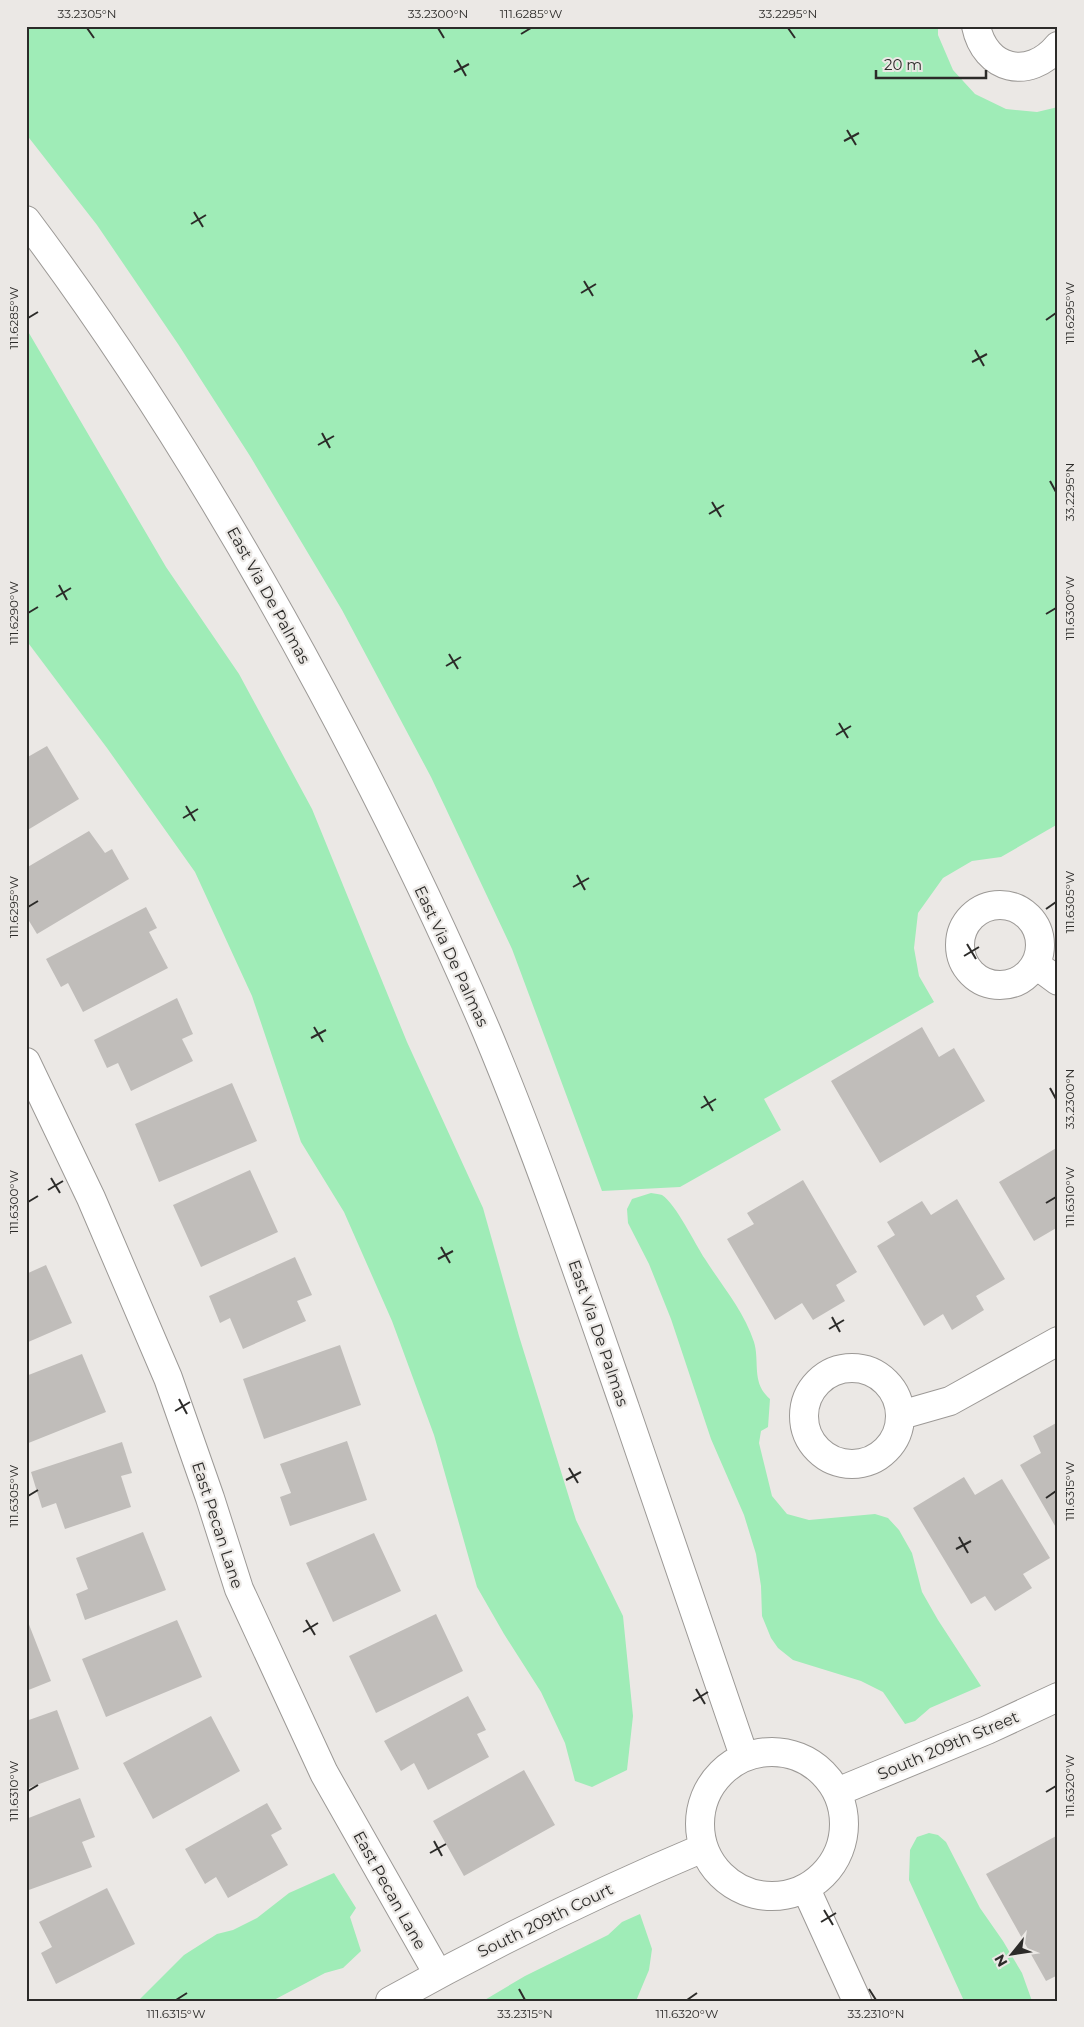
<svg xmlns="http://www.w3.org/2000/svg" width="1084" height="2027" font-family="Montserrat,sans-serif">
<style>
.green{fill:#9fecb7}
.building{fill:#c0bdba}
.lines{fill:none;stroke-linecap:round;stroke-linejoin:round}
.minor-casing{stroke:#9c9996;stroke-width:30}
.minor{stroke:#fff;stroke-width:28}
.ticks{fill:none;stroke:#2c2b29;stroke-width:2}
.labels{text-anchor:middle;stroke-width:4.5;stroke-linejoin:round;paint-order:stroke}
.street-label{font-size:16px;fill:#2c2b29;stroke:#ebe8e5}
.neatline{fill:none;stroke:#2c2b29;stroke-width:2}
.ticks-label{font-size:12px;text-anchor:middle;fill:#2c2b29}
</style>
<rect width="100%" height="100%" fill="#ebe8e5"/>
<!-- green -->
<path class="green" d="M26 26H938V35L953 70 975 94 1006 109 1037 112 1058 107V824L1001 857 972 861 943 878 918 913 914 948 919 976 934 1002 764 1099 781 1130 680 1187 602 1191 512 949 431 777 342 610 250 456 178 344 97 225 26 134Z
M26 328 166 567 239 674 312 809 407 1042 483 1208 519 1336 576 1520 623 1616 633 1716 627 1770 592 1787 575 1781 565 1743 541 1692 504 1634 477 1587 434 1435 392 1321 344 1212 301 1142 252 996 195 872 107 748 26 640Z
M651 1193C655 1194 660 1194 662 1195 676 1204 695 1244 705 1259 722 1286 744 1311 754 1342 760 1362 751 1383 770 1399L768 1427 761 1431 759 1443 772 1496 787 1514 809 1520 875 1514 888 1518 899 1530 912 1553 922 1592 938 1620 981 1686 930 1708 915 1721 905 1724 883 1692 861 1681 793 1660 778 1648 771 1638 762 1616 761 1586 756 1554 744 1515 711 1439 671 1319 649 1264 628 1223 627 1209 632 1199Z
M929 1833 938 1835 946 1842 980 1908 1003 1941 1022 1973 1032 2001H964L909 1880 910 1850 917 1837Z
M334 1873 356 1908 350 1917 361 1951 343 1968 325 1973 272 2001H138L184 1955 217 1934 233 1930 257 1918 289 1893Z
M640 1914 652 1949 649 1970 636 2001H483L525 1976 608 1935 622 1922Z"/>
<!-- building -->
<path class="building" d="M47 746 79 799 26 831V758Z
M89 831 105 853 112 849 129 879 37 934 26 916V868Z
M146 907 157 928 149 932 168 968 83 1012 68 983 61 987 46 959Z
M177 998 193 1034 182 1039 193 1061 131 1091 118 1063 107 1068 94 1040Z
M922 1027 939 1057 954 1048 985 1101 880 1163 831 1081Z
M232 1083 257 1141 159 1182 135 1124Z
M1058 1147V1227L1034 1241 999 1182Z
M250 1170 278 1232 201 1267 173 1205Z
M803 1180 857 1272 836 1285 845 1301 813 1320 802 1303 775 1320 727 1239 754 1224 747 1213Z
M957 1199 1005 1279 976 1296 984 1310 952 1330 943 1314 924 1326 877 1246 895 1235 887 1222 922 1201 931 1215Z
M295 1257 312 1295 297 1301 306 1321 243 1349 230 1318 220 1323 209 1296Z
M46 1265 72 1323 26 1343V1274Z
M340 1345 361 1405 264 1439 243 1379Z
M82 1354 106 1412 26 1444V1376Z
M1058 1422V1531L1020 1465 1041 1453 1033 1436Z
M347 1441 367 1500 290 1526 280 1497 291 1493 280 1464Z
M122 1442 132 1473 121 1476 131 1507 65 1529 56 1503 42 1508 31 1472Z
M964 1477 975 1495 1002 1479 1050 1558 1023 1574 1032 1588 995 1611 985 1596 971 1604 913 1508Z
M143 1532 166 1590 85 1620 76 1594 88 1589 76 1558Z
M374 1533 401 1591 333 1622 306 1563Z
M436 1614 463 1671 376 1713 349 1656Z
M177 1620 202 1677 106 1717 82 1659Z
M28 1622 51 1681 26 1691V1623Z
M468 1696 486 1730 477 1734 489 1757 428 1790 414 1763 401 1771 384 1741Z
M57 1710 79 1769 26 1789V1721Z
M211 1716 240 1771 153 1819 123 1763Z
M524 1770 555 1825 464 1876 433 1821Z
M80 1798 95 1837 82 1842 92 1867 26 1891V1819Z
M267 1803 282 1829 271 1835 288 1865 228 1898 216 1877 205 1884 185 1849Z
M1058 1835V1975L1046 1981 986 1874Z
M107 1888 135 1944 56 1984 41 1953 52 1947 39 1922Z"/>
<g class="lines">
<defs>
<path id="minor" d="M976 26C985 70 1029 81 1058 46
M26 220C138 369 234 527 322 691 381 801 437 915 486 1030 538 1154 581 1281 625 1408 665 1524 705 1640 744 1756
M960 945a40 40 0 1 1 80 0a40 40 0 1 1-80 0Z
M1035 964 1058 981
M26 1062 91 1198 168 1378 210 1498 239 1589 324 1773 438 1974
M804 1416a48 48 0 1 1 96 0a48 48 0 1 1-96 0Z
M901 1415 950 1401 1058 1341
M700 1824a72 72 0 1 1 144 0a72 72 0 1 1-144 0Z
M837 1792 987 1730 1058 1697
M806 1889 857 2001
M390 2001C492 1944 596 1893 703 1848"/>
</defs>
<!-- minor casing -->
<use href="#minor" class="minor-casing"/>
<!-- minor -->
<use href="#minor" class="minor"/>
</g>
<!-- ticks -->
<path class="ticks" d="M87 28 94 38M438 28 444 38M788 28 795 38M521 34 531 28M457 60 466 76M454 72 469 64M847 130 856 145M844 141 859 133M194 212 203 227M191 224 206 215M584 281 593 296M581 293 596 284M28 318 38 312M1046 320 1056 313M975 350 984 366M972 362 987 354M322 433 330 448M318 445 334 436M1050 481 1056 492M712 502 721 517M709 514 724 505M59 585 67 600M56 597 71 588M28 613 38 607M1046 614 1056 608M449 654 458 669M446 666 461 657M839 723 848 738M836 735 851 726M186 806 195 821M183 818 198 809M577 875 585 890M573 887 589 878M28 907 38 901M1046 909 1056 902M967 944 976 959M964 956 979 947M314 1027 323 1042M311 1038 326 1030M1050 1088 1056 1099M704 1096 713 1111M701 1108 716 1099M51 1178 60 1193M48 1190 63 1181M28 1202 38 1196M1046 1203 1056 1197M441 1247 450 1263M438 1259 453 1251M832 1317 840 1332M829 1329 844 1320M179 1399 187 1414M175 1411 190 1402M569 1468 578 1483M566 1480 581 1472M28 1496 38 1490M1046 1498 1056 1491M959 1537 968 1553M956 1549 971 1541M306 1620 315 1635M303 1632 318 1623M696 1689 705 1704M693 1701 708 1692M28 1791 38 1785M1046 1792 1056 1786M434 1841 442 1856M430 1853 446 1844M824 1910 833 1925M821 1922 836 1913M519 1989 525 2000M869 1989 876 2000M176 2000 187 1993M687 2000 697 1993"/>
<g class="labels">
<!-- street labels -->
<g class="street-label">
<text transform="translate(269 595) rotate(61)" y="6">East Via De Palmas</text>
<text transform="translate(452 956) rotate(65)" y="6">East Via De Palmas</text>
<text transform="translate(599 1333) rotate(71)" y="6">East Via De Palmas</text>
<text transform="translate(218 1525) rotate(72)" y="6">East Pecan Lane</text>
<text transform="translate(948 1745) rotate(-23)" y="6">South 209th Street</text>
<text transform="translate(390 1890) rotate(61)" y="6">East Pecan Lane</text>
<text transform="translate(545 1920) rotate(-26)" y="6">South 209th Court</text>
</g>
</g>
<!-- border -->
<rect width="1084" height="2027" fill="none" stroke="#ebe8e5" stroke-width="55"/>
<!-- north arrow -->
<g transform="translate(1012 1954) rotate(240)" stroke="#ebe8e5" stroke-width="4" paint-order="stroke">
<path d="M0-4L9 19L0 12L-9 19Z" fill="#2c2b29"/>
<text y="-8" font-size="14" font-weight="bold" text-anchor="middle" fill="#2c2b29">N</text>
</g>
<!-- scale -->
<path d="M876 70v8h110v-8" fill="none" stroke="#2c2b29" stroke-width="2.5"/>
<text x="884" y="70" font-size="15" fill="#2c2b29" stroke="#ebe8e5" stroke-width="4" paint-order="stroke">20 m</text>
<rect x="28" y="28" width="1028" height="1972" class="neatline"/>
<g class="ticks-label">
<text x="87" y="18">33.2305°N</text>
<text x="438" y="18">33.2300°N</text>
<text x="531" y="18">111.6285°W</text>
<text x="788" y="18">33.2295°N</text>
<text transform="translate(1070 313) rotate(-90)" y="4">111.6295°W</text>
<text transform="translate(14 318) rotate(-90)" y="4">111.6285°W</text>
<text transform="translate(1070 492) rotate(-90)" y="4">33.2295°N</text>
<text transform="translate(1070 608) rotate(-90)" y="4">111.6300°W</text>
<text transform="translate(14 613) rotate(-90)" y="4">111.6290°W</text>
<text transform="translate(1070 902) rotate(-90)" y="4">111.6305°W</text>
<text transform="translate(14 907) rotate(-90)" y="4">111.6295°W</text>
<text transform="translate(1070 1099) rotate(-90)" y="4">33.2300°N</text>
<text transform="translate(1070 1197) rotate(-90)" y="4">111.6310°W</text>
<text transform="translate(14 1202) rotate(-90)" y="4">111.6300°W</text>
<text transform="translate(1070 1491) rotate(-90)" y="4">111.6315°W</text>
<text transform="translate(14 1496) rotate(-90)" y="4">111.6305°W</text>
<text transform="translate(1070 1786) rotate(-90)" y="4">111.6320°W</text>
<text transform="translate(14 1791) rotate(-90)" y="4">111.6310°W</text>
<text x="176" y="2018">111.6315°W</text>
<text x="525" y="2018">33.2315°N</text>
<text x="687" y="2018">111.6320°W</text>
<text x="876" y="2018">33.2310°N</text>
</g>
</svg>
